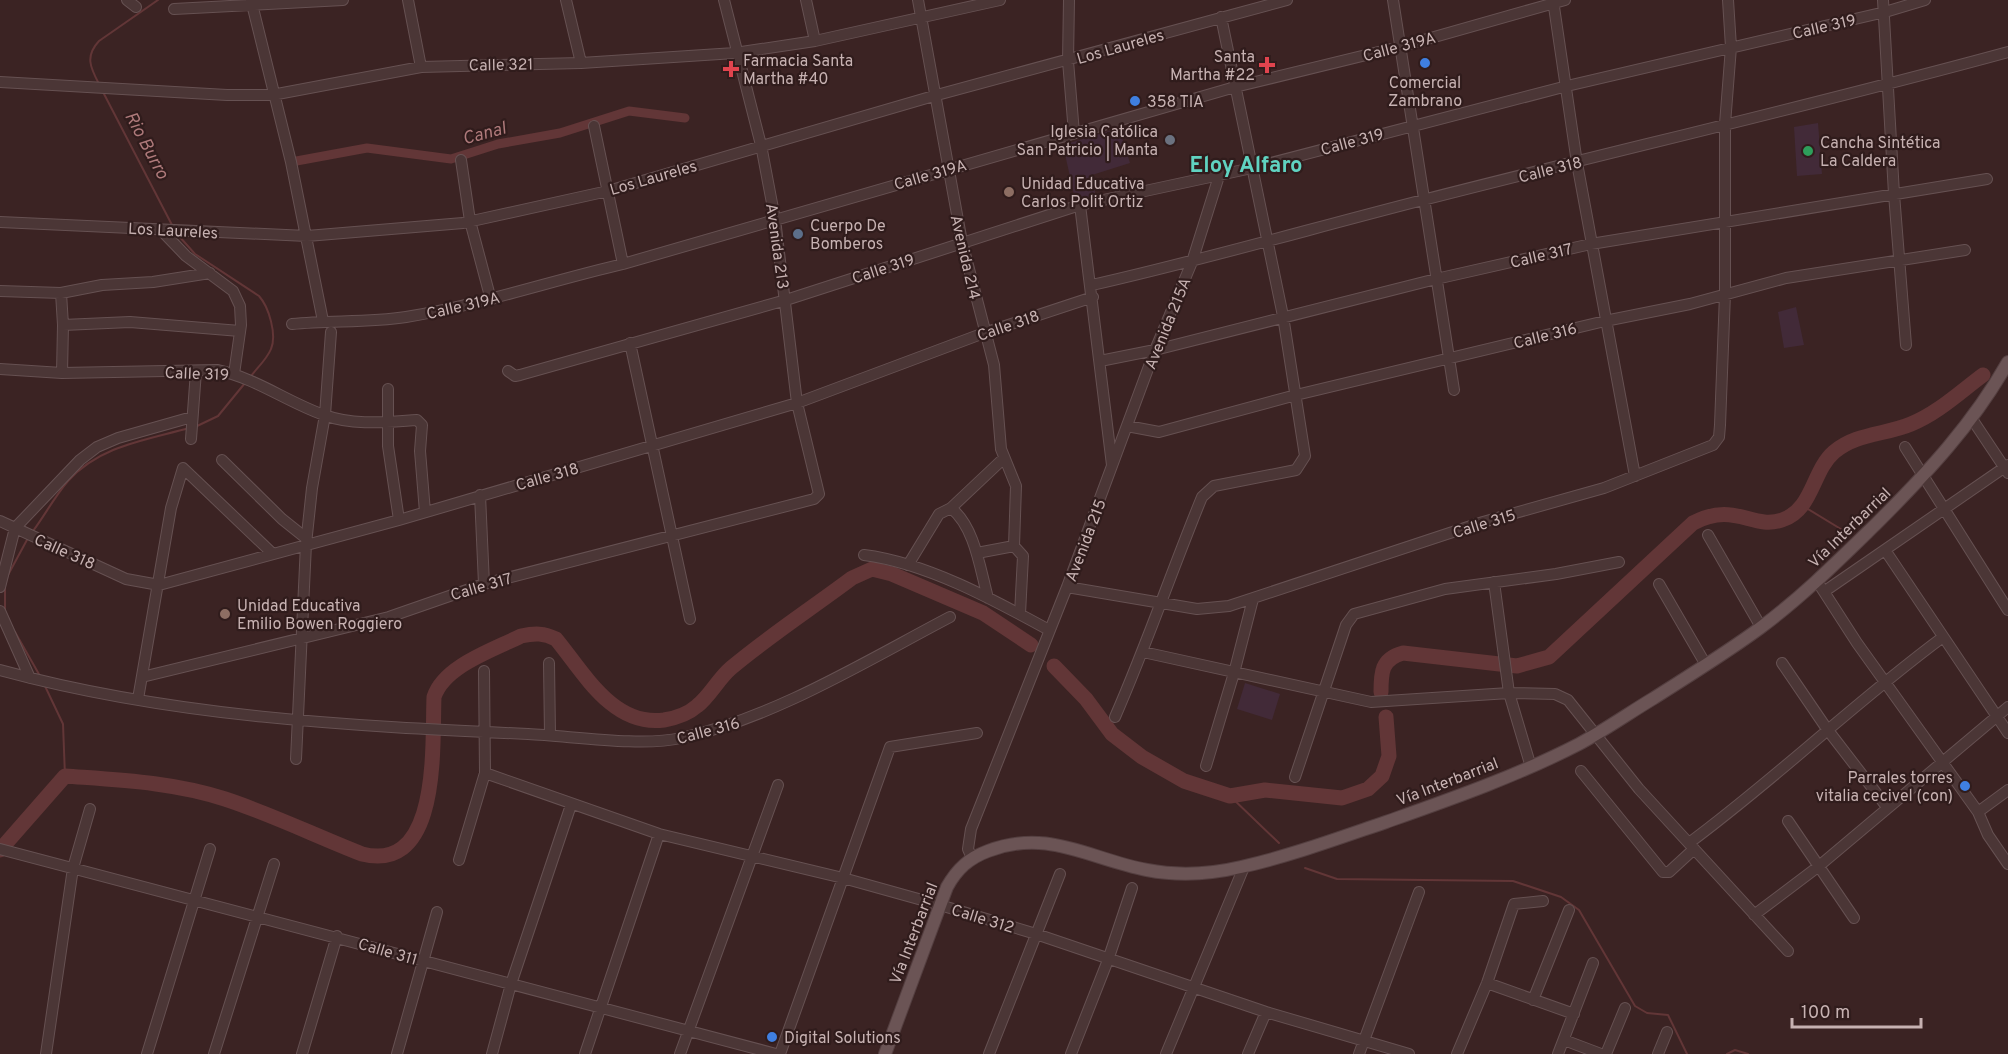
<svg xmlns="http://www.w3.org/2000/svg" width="2008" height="1054" font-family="Overpass,sans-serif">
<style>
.green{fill:#422a38}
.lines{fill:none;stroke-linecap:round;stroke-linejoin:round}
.stream{stroke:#623637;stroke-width:2}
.canal{stroke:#623637;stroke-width:9}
.river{stroke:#623637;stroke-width:15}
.minor-casing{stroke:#665152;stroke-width:12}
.major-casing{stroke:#543f40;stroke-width:14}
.minor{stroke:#4b3636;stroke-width:10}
.major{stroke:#6b5455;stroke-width:12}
.shop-dot{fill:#3f7fe0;stroke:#301c1c;stroke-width:2}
.health-dot{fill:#e0444e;stroke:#301c1c;stroke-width:2}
.worship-dot{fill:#6b7280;stroke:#301c1c;stroke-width:2}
.leisure-dot{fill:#2e9e5b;stroke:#301c1c;stroke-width:2}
.education-dot{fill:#8d6e63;stroke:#301c1c;stroke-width:2}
.service-dot{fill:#5c6f8a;stroke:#301c1c;stroke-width:2}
.labels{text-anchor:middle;stroke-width:4.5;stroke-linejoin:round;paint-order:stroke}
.street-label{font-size:16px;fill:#c7b2b2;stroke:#301c1c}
.poi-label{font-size:16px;fill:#c7b2b2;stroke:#301c1c;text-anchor:start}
.water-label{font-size:18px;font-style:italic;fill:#af7a7b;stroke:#301c1c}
.district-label{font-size:22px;font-weight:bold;fill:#60d3c1;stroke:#301c1c}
</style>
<rect width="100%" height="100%" fill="#3b2323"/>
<!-- green -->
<path class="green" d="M1818 123 1822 174 1797 176 1794 127Z
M1119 128 1130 163 1092 175 1096 198 1076 204 1063 145Z
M1796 307 1804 345 1784 348 1778 312Z
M1245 683 1280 694 1272 720 1237 709Z"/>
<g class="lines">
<!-- stream -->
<path class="stream" d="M99 84C90 67 85 56 99 41L158 0
M103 92 172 225
M178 235 195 254 259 296C269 307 277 335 271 349 267 359 257 368 251 376
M195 427 218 416 245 383
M1803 506 1849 534
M33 531C45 515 55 496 68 481 99 446 146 440 189 428
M8 575 28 538
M5 611V586
M15 632 40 676
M44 684 63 724 65 776
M1230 796 1279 843
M1305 868 1337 879 1513 881 1561 897 1579 910 1635 1006 1647 1013 1668 1015 1687 1054
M1727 1054 1735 1050 1748 1054"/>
<!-- canal -->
<path class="canal" d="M291 162 367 148 451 159 498 144 560 133 629 111 685 118"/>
<!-- river -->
<path class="river" d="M1054 666 1086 699 1112 734 1142 757 1184 781 1230 796 1265 790 1342 798 1368 789 1382 776 1389 756 1386 717
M1381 692C1381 673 1381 659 1403 653L1517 666 1549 657 1693 523C1735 501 1752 530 1782 520 1813 510 1812 471 1834 452 1856 433 1885 435 1911 424 1938 413 1960 392 1983 375
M0 850 65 776C119 780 172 782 225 799 271 814 316 836 362 854 441 874 432 745 434 697 444 666 493 650 521 636 535 633 544 633 556 639 584 673 613 727 664 720 676 718 688 714 697 706 710 696 718 679 731 668 769 636 812 608 852 578L872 569 892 574 983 613 1031 645"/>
<defs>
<path id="minor" d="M127 0 136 7
M251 0 291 162 323 321
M408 0 421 67
M566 0 581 63
M806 0 815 41
M918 0 962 242 994 365 1001 449 1016 486 1014 546
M1069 0 1068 61 1074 133
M1393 0 1454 390
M1553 0 1577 163 1635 476
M1883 0 1894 194 1906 345
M174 9 343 0
M0 82 227 95H272L421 67 581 63 735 53 815 41 1000 0
M594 126 623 264
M461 160 470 221 491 300
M1080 205 1112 465
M0 222 307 236 463 223 608 191 937 95 1287 0
M161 230 186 256 233 291 240 306 241 325 234 374
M1092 285C1203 260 1313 228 1423 200 1618 150 1814 105 2008 52
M0 291 61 293 102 285 153 282 210 273
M61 293 63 325 62 373
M292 324C330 320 368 323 406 317 480 305 550 281 623 264L1235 87 1399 47 1565 0
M63 325 130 322 240 331
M630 343 690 619
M1100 361 1155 350 1436 279 1591 244 1987 179
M0 369 62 373 217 370C256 378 287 402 324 415 354 426 386 422 417 420L422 425 420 451 425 512
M508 371 515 376 520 375 786 300 1080 205 1252 168 1567 86 1885 12 1925 0
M388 389V446L399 520
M1972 419 2008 473
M1127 426 1159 432 1296 395 1605 321 1690 304 1786 278 1965 250
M191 439 196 371
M1905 447 2008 610
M222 460 282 519 307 539
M480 495 484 584
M951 508 1003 459
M0 521 126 579 159 585 399 520 797 403 984 333 1093 297
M1708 535 1761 627
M1885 550 2008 733
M977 553 1014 546 1023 556 1020 614
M864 555C927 563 994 600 1049 630
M908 565 939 514 951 508C975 527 980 569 988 598
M1817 581 1857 643 1978 812 1988 835 2008 864
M1494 582 1509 693 1531 767
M1659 584 1706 665
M0 587 15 528 80 460 97 447 118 438 192 417
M1067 587 1197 609 1229 606 1483 522 1604 488 1713 445 1719 437 1720 425 1725 294V124L1731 47 1728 0
M1825 591 2008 465
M0 611 30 678
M1143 652 1371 702 1509 693 1555 694 1568 700 1639 789 1788 951
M549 663 550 735
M1782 663 1827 729 1887 807
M0 670C172 717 351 726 528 734 572 736 641 747 681 738 774 718 866 661 950 617
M142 677 389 617 484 584 814 499 819 494 797 403 775 219 761 145 724 0
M138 699 171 508 183 468 272 553
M1115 717C1147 644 1172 570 1202 497L1214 486 1296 470 1305 456 1283 316 1221 17
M296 759 306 544 312 488 325 415 331 332
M1206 766 1234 673 1253 599
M1581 771 1663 872H1669L1694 849
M485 773 659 834 843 878 940 905 1036 934 1266 1012 1409 1054
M1295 777 1346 625 1354 614 1445 589 1556 574 1619 562
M1978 812 2008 790
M1788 821 1854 918
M1689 843C1777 778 1855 702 1943 637
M0 849 776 1054
M972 858 968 849 971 829 1067 587 1155 350 1192 262 1219 176
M459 860 485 773 484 671
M1754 915 1819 866 2008 707
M1487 983 1574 1014
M1533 1000 1569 910
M1564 1040 1601 1054
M46 1054 73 868 90 809
M147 1054 210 849
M214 1054 274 864
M302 1054 337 936
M397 1054 437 912
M492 1054 511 984 571 805
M585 1054 659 834
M680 1054 778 785
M780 1054 890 747 977 733
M989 1054 1060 874
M1071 1054 1108 960 1132 888
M1166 1054 1244 867
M1248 1054 1266 1012
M1359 1054 1419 892
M1457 1054 1487 983 1514 904 1543 901
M1558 1054 1593 963
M1606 1054 1625 1008
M1658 1054 1667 1032"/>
<path id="major" d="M885 1054 947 887C957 869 969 858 988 851 1048 828 1089 859 1147 870 1178 876 1211 874 1241 867 1290 856 1339 838 1386 822 1451 799 1517 776 1579 744 1605 730 1629 713 1654 698 1690 675 1726 653 1760 628 1802 597 1839 560 1877 523 1927 473 1973 424 2008 362"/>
</defs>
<!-- minor casing -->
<use href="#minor" class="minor-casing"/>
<!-- major casing -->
<use href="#major" class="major-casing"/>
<!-- minor -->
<use href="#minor" class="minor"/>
<!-- major -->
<use href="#major" class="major"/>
</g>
<!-- markers -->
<g class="shop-dot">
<circle cx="1425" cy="63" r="6"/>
<circle cx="1135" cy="101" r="6"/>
<circle cx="1965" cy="786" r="6"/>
<circle cx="772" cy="1037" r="6"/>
</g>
<g class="health-dot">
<path d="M1264 56h6v6h6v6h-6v6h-6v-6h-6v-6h6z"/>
<path d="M728 60h6v6h6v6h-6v6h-6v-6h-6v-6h6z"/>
</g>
<circle class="worship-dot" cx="1170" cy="140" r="6"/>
<circle class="leisure-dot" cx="1808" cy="151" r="6"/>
<g class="education-dot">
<circle cx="1009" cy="192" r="6"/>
<circle cx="225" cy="614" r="6"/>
</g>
<circle class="service-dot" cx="798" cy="234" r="6"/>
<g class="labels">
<!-- street labels -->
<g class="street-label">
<text transform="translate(1824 26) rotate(-13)" y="6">Calle 319</text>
<text transform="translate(1120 46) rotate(-16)" y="6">Los Laureles</text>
<text transform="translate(1399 46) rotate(-15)" y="6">Calle 319A</text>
<text transform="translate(501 64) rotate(-1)" y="6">Calle 321</text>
<text transform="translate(1352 141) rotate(-15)" y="6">Calle 319</text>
<text transform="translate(1550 169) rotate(-14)" y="6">Calle 318</text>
<text transform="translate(930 174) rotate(-16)" y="6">Calle 319A</text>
<text transform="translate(653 177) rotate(-16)" y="6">Los Laureles</text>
<text transform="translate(173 230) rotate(3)" y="6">Los Laureles</text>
<text transform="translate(778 246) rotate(82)" y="6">Avenida 213</text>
<text transform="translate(1541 255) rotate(-13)" y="6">Calle 317</text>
<text transform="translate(966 257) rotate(77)" y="6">Avenida 214</text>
<text transform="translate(883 268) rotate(-18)" y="6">Calle 319</text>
<text transform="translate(463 305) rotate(-13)" y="6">Calle 319A</text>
<text transform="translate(1167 323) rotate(-68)" y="6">Avenida 215A</text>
<text transform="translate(1008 325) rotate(-19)" y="6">Calle 318</text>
<text transform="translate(1545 335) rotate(-14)" y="6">Calle 316</text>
<text transform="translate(197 373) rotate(2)" y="6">Calle 319</text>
<text transform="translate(547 476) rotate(-16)" y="6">Calle 318</text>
<text transform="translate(1484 523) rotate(-17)" y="6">Calle 315</text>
<text transform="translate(1849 527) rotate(-44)" y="6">Vía Interbarrial</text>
<text transform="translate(1085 540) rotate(-69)" y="6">Avenida 215</text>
<text transform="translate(65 551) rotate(24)" y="6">Calle 318</text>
<text transform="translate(481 586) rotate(-16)" y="6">Calle 317</text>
<text transform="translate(708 730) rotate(-15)" y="6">Calle 316</text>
<text transform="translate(1447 781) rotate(-21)" y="6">Vía Interbarrial</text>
<text transform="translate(983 918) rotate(17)" y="6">Calle 312</text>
<text transform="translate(913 933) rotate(-69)" y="6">Vía Interbarrial</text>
<text transform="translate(388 951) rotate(16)" y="6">Calle 311</text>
</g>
<!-- poi labels -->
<g class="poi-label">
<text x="1255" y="62" text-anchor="end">Santa<tspan x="1255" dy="18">Martha #22</tspan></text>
<text x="743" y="66">Farmacia Santa<tspan x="743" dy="18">Martha #40</tspan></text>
<text x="1425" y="88" text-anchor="middle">Comercial<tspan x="1425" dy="18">Zambrano</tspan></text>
<text x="1147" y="107">358 TIA</text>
<text x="1158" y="137" text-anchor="end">Iglesia Católica<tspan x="1158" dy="18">San Patricio | Manta</tspan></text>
<text x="1820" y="148">Cancha Sintética<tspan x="1820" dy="18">La Caldera</tspan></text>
<text x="1021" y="189">Unidad Educativa<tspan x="1021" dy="18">Carlos Polit Ortiz</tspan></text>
<text x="810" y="231">Cuerpo De<tspan x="810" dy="18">Bomberos</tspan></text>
<text x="237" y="611">Unidad Educativa<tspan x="237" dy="18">Emilio Bowen Roggiero</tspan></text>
<text x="1953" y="783" text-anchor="end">Parrales torres<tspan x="1953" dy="18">vitalia cecivel (con)</tspan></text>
<text x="784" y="1043">Digital Solutions</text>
</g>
<!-- water labels -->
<g class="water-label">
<text transform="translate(484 133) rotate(-15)" y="6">Canal</text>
<text transform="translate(147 145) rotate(62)" y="6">Rio Burro</text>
</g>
<!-- district labels -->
<g class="district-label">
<text x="1246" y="172">Eloy Alfaro</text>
</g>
</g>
<!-- scale -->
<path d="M1792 1018v9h129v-9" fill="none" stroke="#c7b2b2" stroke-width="3"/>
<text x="1801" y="1018" font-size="18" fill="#c7b2b2" stroke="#301c1c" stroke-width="4.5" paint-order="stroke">100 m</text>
</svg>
